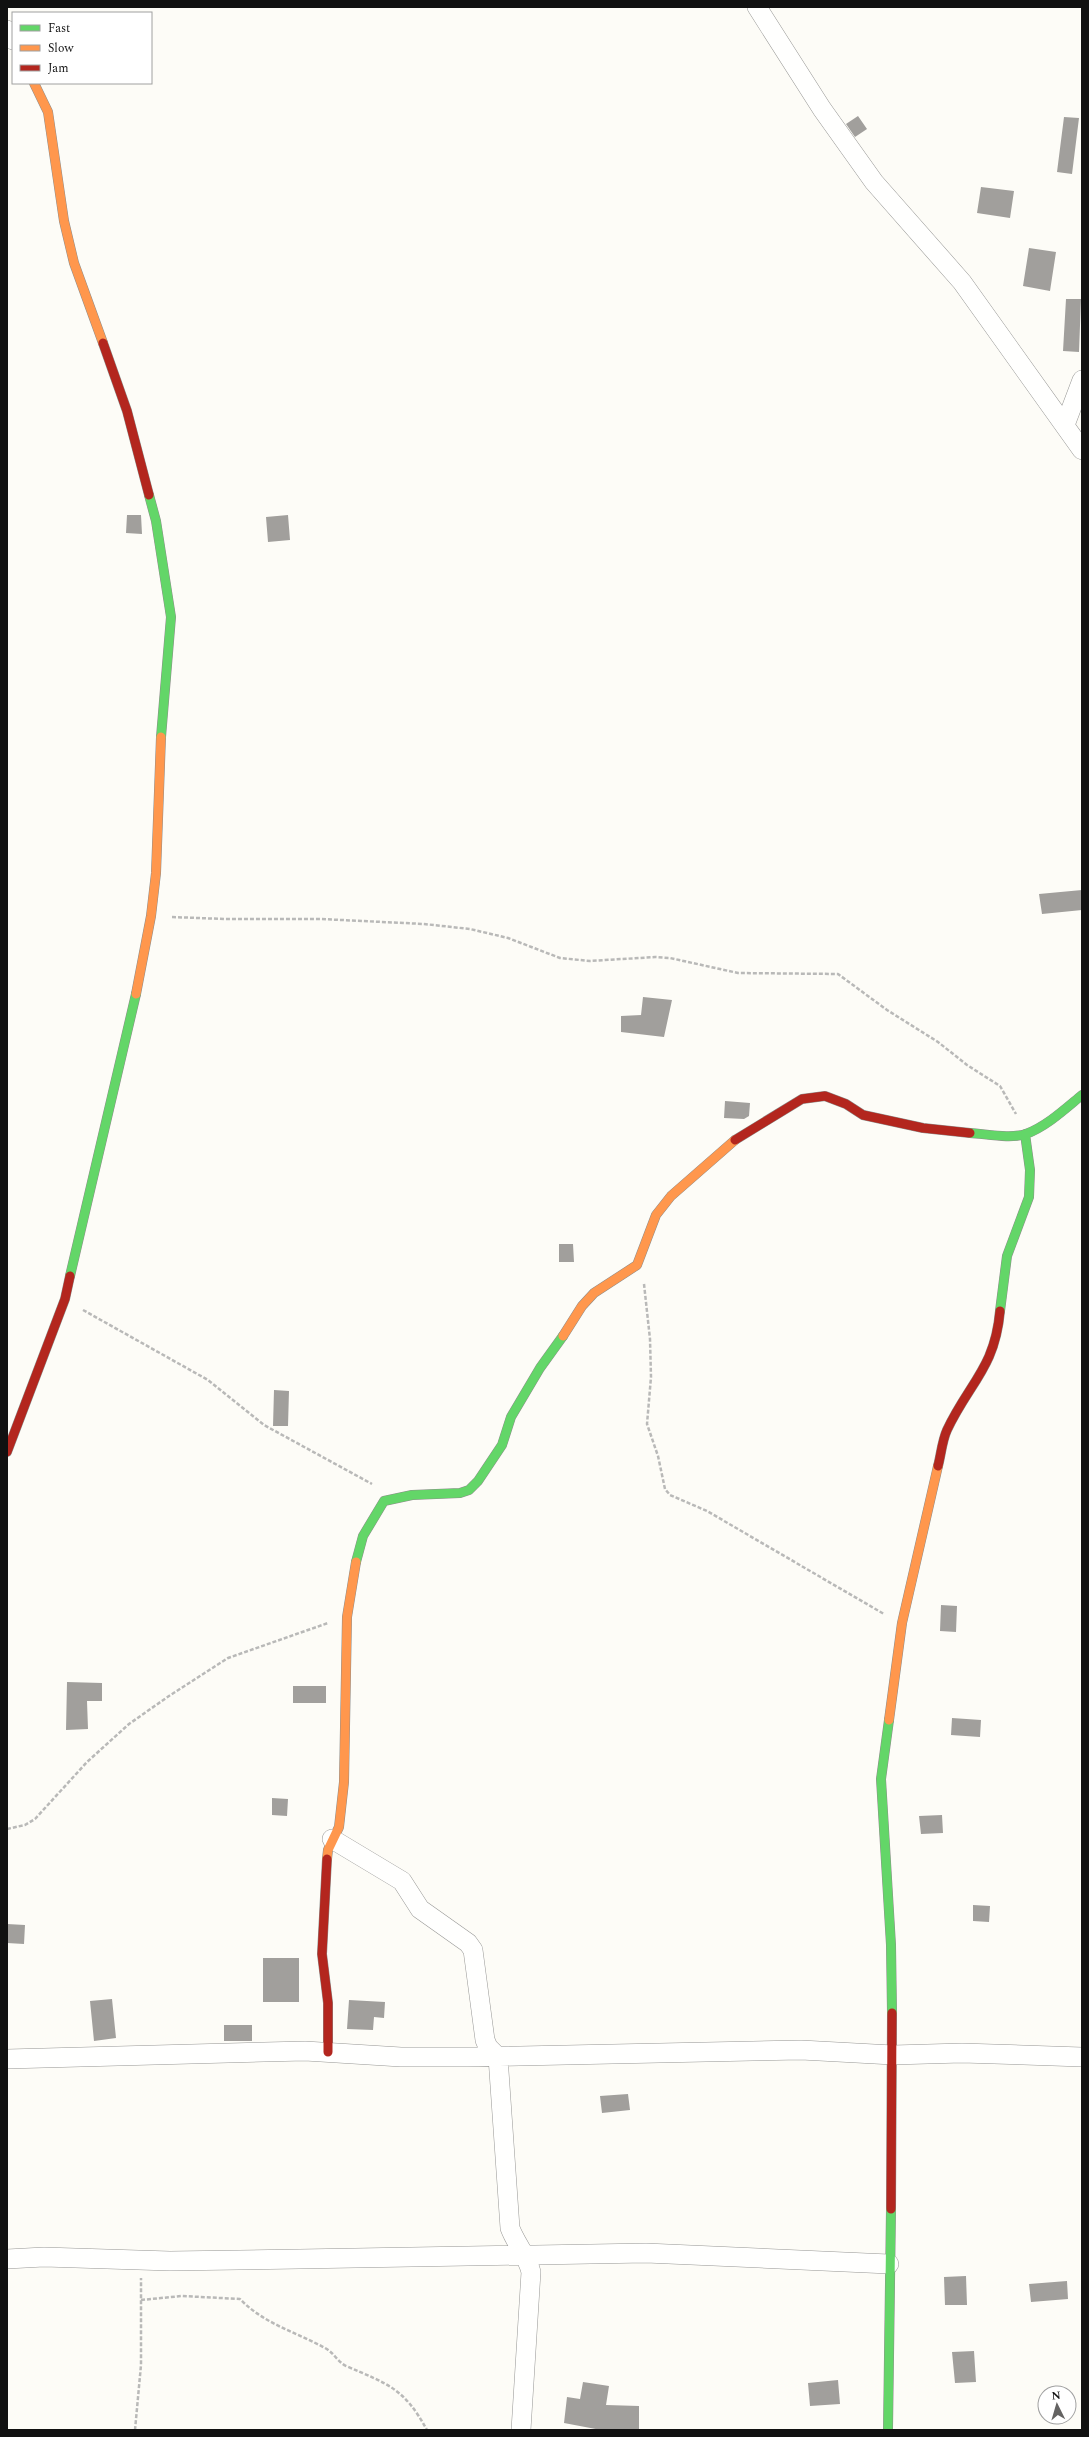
<svg xmlns="http://www.w3.org/2000/svg" width="1089" height="2437" font-family="Spectral,serif">
<style>
.building{fill:#a19f9c}
.lines{fill:none;stroke-linecap:round;stroke-linejoin:round}
.street-casing{stroke:#979795;stroke-width:20}
.fast-casing{stroke:#8e8d8b;stroke-width:10}
.slow-casing{stroke:#8e8d8b;stroke-width:10}
.jam-casing{stroke:#8e8d8b;stroke-width:10}
.path{stroke:#b9b9b8;stroke-width:2.5;stroke-dasharray:4 2;stroke-linecap:butt}
.street{stroke:#fffffe;stroke-width:19}
.fast{stroke:#63d668;stroke-width:9}
.slow{stroke:#ff974d;stroke-width:9}
.jam{stroke:#b3261e;stroke-width:9}
</style>
<rect width="100%" height="100%" fill="#fdfcf7"/>
<!-- building -->
<path class="building" d="M858 116 867 129 855 137 846 124Z
M1064 117 1079 118 1072 174 1057 172Z
M981 187 1014 191 1010 218 977 213Z
M1029 248 1056 252 1050 291 1023 286Z
M1066 299H1081L1079 352 1063 351Z
M127 515H141L142 534 126 533Z
M288 515 290 540 268 542 266 517Z
M1082 890V910L1042 914 1039 894Z
M643 997 672 1000 664 1037 621 1032V1016L641 1015Z
M725 1101 750 1103 749 1116 744 1119 724 1118Z
M559 1244H573L574 1262H559Z
M274 1390 289 1391 288 1426H273Z
M941 1605 957 1606 956 1632 940 1631Z
M67 1682 102 1683V1701H87L88 1729 66 1730Z
M293 1686H326V1703H293Z
M952 1718 981 1720 980 1737 951 1735Z
M272 1798 288 1799 287 1816 272 1815Z
M942 1815 943 1833 921 1834 919 1816Z
M973 1905 990 1906 989 1922 973 1921Z
M7 1924 25 1925 24 1944 7 1943Z
M263 1958H299V2002H263Z
M112 1999 116 2038 94 2041 90 2001Z
M349 2000 385 2002 384 2018 374 2017 373 2030 347 2029Z
M224 2025H252V2041H224Z
M628 2094 630 2110 602 2113 600 2096Z
M966 2276 967 2305H945L944 2277Z
M1067 2281 1068 2299 1031 2302 1029 2284Z
M974 2351 976 2382 955 2383 952 2352Z
M838 2380 840 2404 810 2406 808 2383Z
M583 2382 609 2386 606 2405 639 2406V2430H601L564 2423 567 2397 580 2399Z"/>
<g class="lines">
<defs>
<path id="street" d="M757 7 822 109 874 182 962 282 1082 450
M7 30 13 40
M1065 425 1082 380
M332 1839 402 1881 420 1909 468 1943 473 1950 485 2040 488 2047 498 2057 510 2228C516 2244 527 2255 531 2272L521 2430
M7 2059 305 2051 401 2057H468L801 2050 893 2055 962 2053 1082 2057
M7 2259 44 2257 170 2261 299 2259 646 2253 889 2264"/>
<path id="fast" d="M149 495 156 521 171 617 161 737
M970 1133C987 1134 1010 1139 1026 1134 1047 1126 1065 1109 1082 1095
M70 1276 136 994
M1000 1311 1007 1256 1029 1197 1030 1170 1025 1134
M356 1562 363 1536 384 1501 412 1495 460 1493 469 1490 478 1481 502 1445 511 1417 540 1368 563 1336
M889 1720 881 1779 891 1945 892 2013
M888 2430 891 2209"/>
<path id="slow" d="M34 83 48 112 64 221 74 263 103 343
M136 994 151 916 156 873 161 737
M563 1336 582 1306 594 1293 637 1265 656 1215 671 1196 735 1140
M889 1720 902 1623 938 1466
M327 1859 328 1850 339 1827 344 1782 347 1617 356 1562"/>
<path id="jam" d="M103 343 127 411 149 495
M735 1140 802 1099 825 1096 846 1104 863 1115 923 1128 970 1133
M7 1452 65 1299 70 1276
M938 1466C941 1455 942 1441 947 1430 969 1383 995 1368 1000 1311
M327 1859 322 1954 328 2003V2052
M891 2209 892 2013"/>
</defs>
<!-- street casing -->
<use href="#street" class="street-casing"/>
<!-- fast casing -->
<use href="#fast" class="fast-casing"/>
<!-- slow casing -->
<use href="#slow" class="slow-casing"/>
<!-- jam casing -->
<use href="#jam" class="jam-casing"/>
<!-- path -->
<path class="path" d="M172 917 224 919H321L424 924 470 929 508 938 560 958 590 961 655 957 670 958 738 973 838 974 887 1010 938 1042 967 1065 1000 1086 1016 1114
M644 1284 650 1339 651 1377 647 1424 658 1456 665 1489 670 1495 707 1511 884 1614
M83 1310 208 1380 264 1425 372 1484
M7 1829 25 1825 35 1819 87 1762 129 1724 169 1696 228 1658 328 1623
M141 2300 182 2296 240 2299C264 2324 296 2332 325 2348 334 2353 337 2361 346 2366 388 2384 404 2388 427 2430
M135 2430 141 2365V2278"/>
<!-- street -->
<use href="#street" class="street"/>
<!-- fast -->
<use href="#fast" class="fast"/>
<!-- slow -->
<use href="#slow" class="slow"/>
<!-- jam -->
<use href="#jam" class="jam"/>
</g>
<!-- border -->
<rect width="1089" height="2437" fill="none" stroke="#111111" stroke-width="16"/>
<!-- legend -->
<rect x="12" y="12" width="140" height="72" fill="#ffffff" stroke="#a0a0a0"/>
<rect x="20" y="25" width="20" height="6" fill="#63d668" stroke="#a0a0a0"/>
<text x="48" y="32" font-size="12" fill="#111111">Fast</text>
<rect x="20" y="45" width="20" height="6" fill="#ff974d" stroke="#a0a0a0"/>
<text x="48" y="52" font-size="12" fill="#111111">Slow</text>
<rect x="20" y="65" width="20" height="6" fill="#b3261e" stroke="#a0a0a0"/>
<text x="48" y="72" font-size="12" fill="#111111">Jam</text>
<!-- north arrow -->
<g transform="translate(1057 2405) rotate(355)"><circle r="19" fill="#ffffff" stroke="#a0a0a0"/>
<path d="M0-3L7 15L0 10L-7 15Z" fill="#646362"/>
<text y="-6" font-size="11" font-weight="bold" text-anchor="middle" fill="#111111">N</text>
</g>
</svg>
